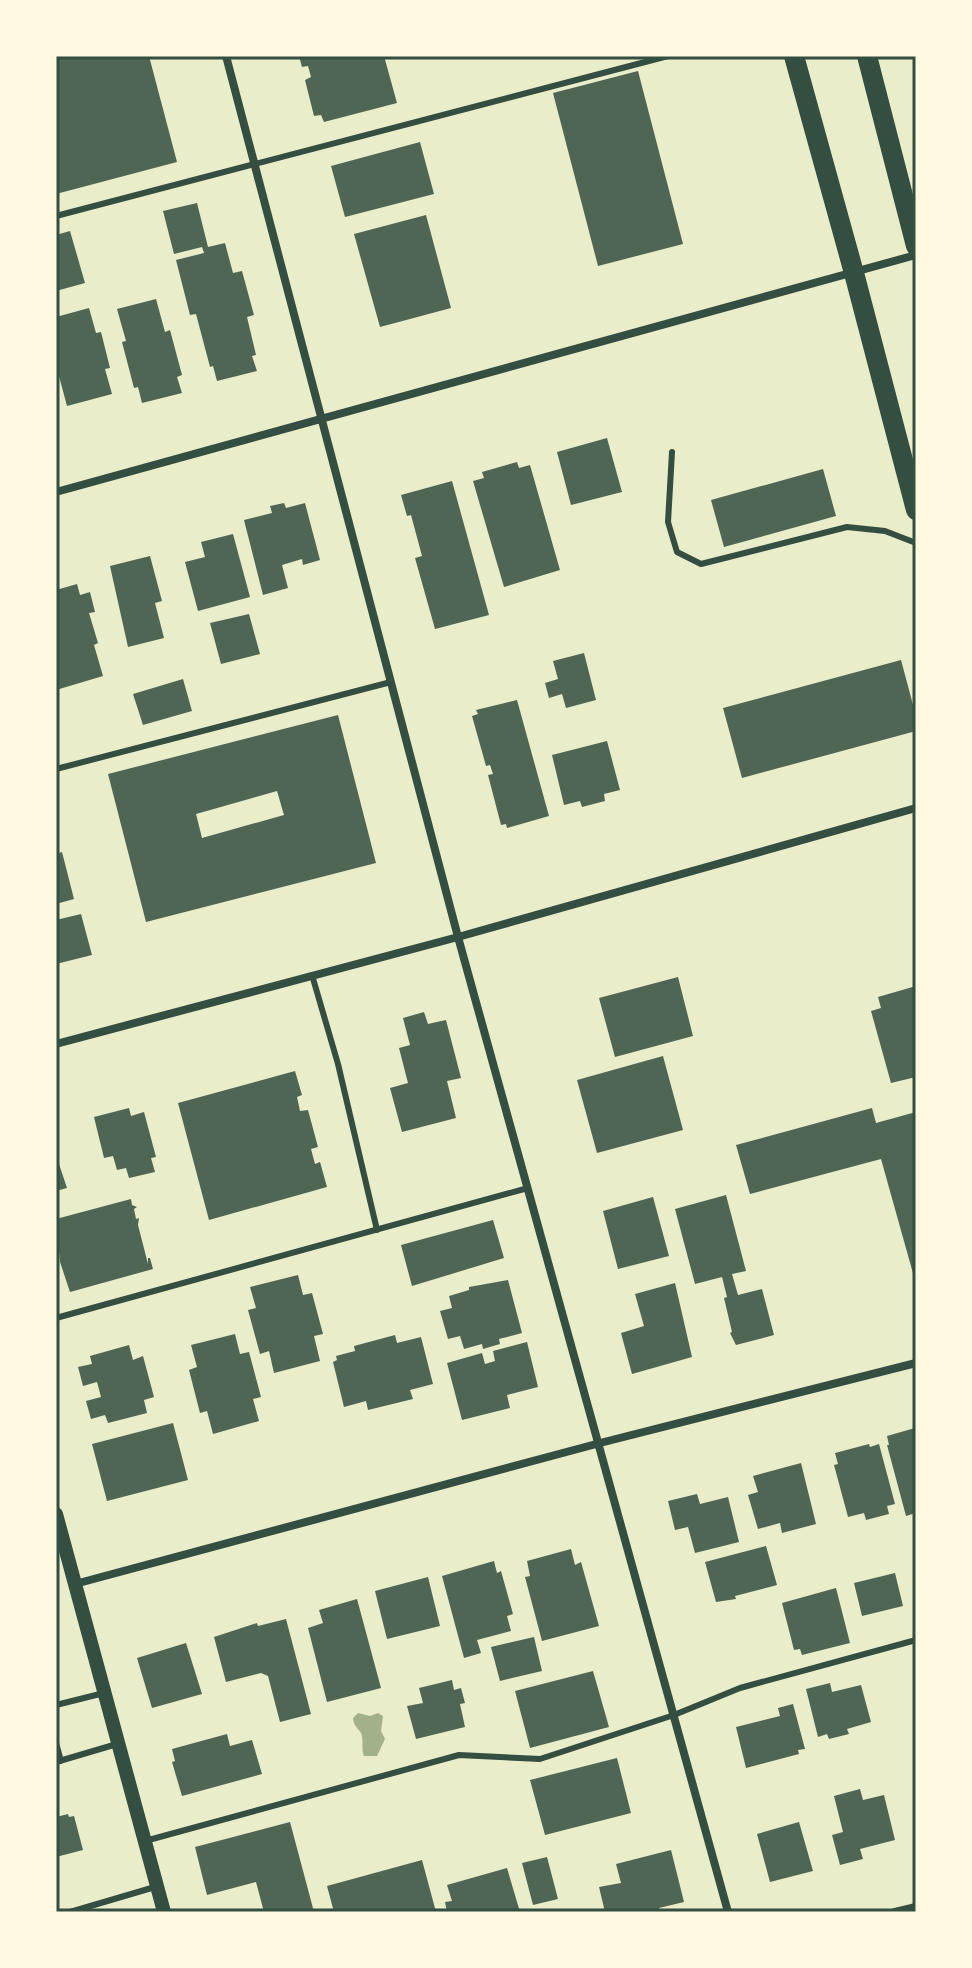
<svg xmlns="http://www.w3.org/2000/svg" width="972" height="1968" font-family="Ubuntu,sans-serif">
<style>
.water{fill:#a3b18a}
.building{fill:#4f6655;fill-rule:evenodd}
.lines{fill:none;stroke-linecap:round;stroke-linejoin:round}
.service{stroke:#344e41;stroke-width:6}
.minor{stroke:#344e41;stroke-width:8}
.tertiary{stroke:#344e41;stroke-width:14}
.primary{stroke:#344e41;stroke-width:20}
.neatline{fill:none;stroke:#344e41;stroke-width:3}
</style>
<rect width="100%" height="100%" fill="#e9edc9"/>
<!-- water -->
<path class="water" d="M358 1713 370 1716 378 1713 383 1716 381 1731 385 1739 377 1756H364C361 1749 364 1740 361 1733 357 1727 354 1726 353 1718Z"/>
<!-- building -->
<path class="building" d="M56 56H149L177 162 56 194Z
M299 56H384L397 103 324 122 321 115 314 116 305 80 311 77 308 66 302 67Z
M638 71 683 244 598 266 553 93Z
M420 142 434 194 345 217 331 166Z
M197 203 208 247 225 243 233 273 242 271 254 315 247 317 256 355 252 356 257 371 217 381 213 366 210 367 196 314 190 315 176 260 204 253 202 247 174 254 163 211Z
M426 215 451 308 380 327 354 234Z
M70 231 85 283 56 291V235Z
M156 299 165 332 170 330 182 375 177 377 182 393 142 403 138 387 134 388 122 342 126 341 117 309Z
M89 308 96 333 101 332 110 368 105 369 112 394 67 406 56 365V317Z
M607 438 622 492 571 505 557 452Z
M517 462 519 468 530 465 560 570 504 587 473 481 484 478 482 472Z
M823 469 836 516 724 547 711 500Z
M452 481 489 615 435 629 415 558 422 556 411 515 407 516 401 495Z
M284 503 286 508 305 503 320 560 303 565 302 559 282 565 288 588 263 595 244 520 272 513 270 506Z
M233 534 250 597 198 611 185 562 205 557 201 542Z
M150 556 162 601 155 603 164 638 128 647 110 566Z
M77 584 80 595 90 592 95 612 89 613 98 643 94 645 103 676 56 690V590Z
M249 614 260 654 221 664 210 623Z
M584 653 596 700 566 708 562 694 549 698 545 683 558 679 553 661Z
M901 660 916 716V731L742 778 723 708Z
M183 679 192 711 143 725 133 694Z
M517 700 549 816 507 828 506 824 501 825 488 775 493 774 490 765 486 766 472 716 478 714 476 710Z
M338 715 376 863 146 922 108 774ZM277 791 284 815 202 838 196 814Z
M607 741 620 790 604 794 605 801 582 807 580 801 564 805 552 755Z
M62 852 74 899 56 904V854Z
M81 914 92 955 56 964V920Z
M678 977 693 1036 615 1057 599 998Z
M916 986V1077L891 1083 871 1011 881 1008 878 997Z
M424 1012 428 1024 446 1020 461 1078 447 1081 456 1118 402 1132 390 1088 408 1083 399 1048 410 1045 403 1018Z
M663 1056 683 1130 597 1153 577 1080Z
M295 1071 302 1095 297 1097 300 1111 308 1110 318 1147 311 1149 315 1164 320 1162 327 1187 209 1220 178 1103Z
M129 1108 131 1116 144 1112 156 1157 151 1158 155 1172 129 1178 126 1168 117 1170 113 1156 104 1158 94 1117Z
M872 1108 876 1123 916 1112V1284L881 1159 750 1194 736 1145Z
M56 1155 67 1188 56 1191Z
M726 1195 746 1271 732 1274 738 1295 762 1289 774 1335 736 1345 730 1333 732 1332 724 1298 727 1297 722 1277 695 1284 675 1209Z
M653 1197 669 1256 618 1269 603 1211Z
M131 1199 132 1205 137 1207 134 1209 136 1219 139 1218 138 1225 148 1264V1258H150L153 1269 70 1292 60 1262 56 1219Z
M493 1220 504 1258 412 1286 401 1245Z
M298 1275 303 1295 312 1293 323 1334 314 1336 320 1361 274 1373 269 1351 260 1354 248 1310 256 1308 250 1287Z
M508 1280 522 1333 499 1339 500 1344 483 1349 482 1344 464 1349 460 1336 448 1339 440 1311 452 1308 449 1296 469 1290V1287Z
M675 1283 692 1357 632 1374 621 1333 644 1326 635 1294Z
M235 1334 240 1354 249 1352 261 1397 253 1399 259 1421 213 1434 207 1411 200 1413 189 1370 197 1367 191 1345Z
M395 1335 397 1343 421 1337 433 1384 410 1390 413 1399 368 1410 366 1401 344 1407 333 1362 337 1360 336 1356 355 1351 354 1346Z
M527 1342 538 1387 507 1395 510 1408 462 1420 447 1363 482 1353 485 1364 495 1361 493 1351Z
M129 1345 133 1360 143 1356 154 1397 144 1400 147 1413 108 1423 105 1415 91 1419 86 1401 101 1397 97 1382 83 1386 78 1367 92 1364 90 1356Z
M173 1423 188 1480 107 1501 92 1444Z
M915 1428 916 1513 906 1516 887 1445H889L887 1436Z
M869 1444 870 1447 879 1444 895 1504 887 1506 889 1514 866 1520 864 1513 848 1517 834 1465 838 1464 835 1453Z
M801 1463 816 1524 782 1533 780 1523 758 1529 748 1495 758 1492 753 1476Z
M697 1494 700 1504 728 1497 739 1542 695 1553 688 1527 675 1530 668 1501Z
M766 1546 777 1585 735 1596 736 1599 716 1602 705 1562Z
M571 1549 575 1565 581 1562 599 1626 542 1641 525 1577 530 1576 527 1561Z
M494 1561 497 1573 501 1571 513 1614 507 1616 511 1631 477 1640 481 1653 464 1658 442 1576Z
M895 1573 903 1606 862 1616 854 1583Z
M428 1577 440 1626 387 1639 375 1591Z
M836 1588 850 1643 802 1655 800 1649 794 1650 782 1603Z
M357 1599 381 1688 327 1702 308 1628 323 1623 319 1610Z
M286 1619 311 1714 280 1722 268 1676 261 1673 226 1682 214 1637 257 1623 258 1626Z
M534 1637 542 1671 500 1681 491 1647Z
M186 1643 202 1694 152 1708 137 1658Z
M593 1671 609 1727 530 1748 515 1691Z
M452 1680 454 1690 461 1688 465 1703 460 1704 465 1727 416 1739 407 1706 423 1703 419 1688Z
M830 1683 832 1692 861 1685 871 1722 847 1729 849 1734 829 1739 827 1734 818 1737 806 1689Z
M793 1704 805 1749 798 1750 799 1754 746 1768 736 1727 780 1716 778 1708Z
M227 1734 230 1746 252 1740 262 1774 182 1796 172 1762 175 1761 172 1749Z
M617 1758 631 1813 545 1835 530 1780Z
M860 1789 863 1800 884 1795 895 1840 860 1849 863 1859 840 1865 832 1835 843 1832 834 1796Z
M68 1814 69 1817 74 1816 83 1850 56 1857V1817Z
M290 1822 314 1912H264L256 1882 207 1895 195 1847Z
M799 1822 813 1871 770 1882 757 1834Z
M671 1850 684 1902 659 1908 660 1912H605L599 1887 621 1883 616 1864Z
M547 1857 558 1899 533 1905 522 1863Z
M422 1860 436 1912H334L327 1886Z
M507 1868 520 1912H447L445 1902 452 1901 447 1885Z"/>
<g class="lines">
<!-- service -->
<path class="service" d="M56 216 668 56
M672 452 668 522 677 552 701 564 847 527 885 531 916 543
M56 769 391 682
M312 975 338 1064 377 1230
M56 1318 528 1188
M56 1705 104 1693
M56 1743 61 1761
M56 1762 117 1744
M145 1841 459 1755 540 1759 674 1715 740 1688 916 1640
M70 1912 155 1887"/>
<!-- minor -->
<path class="minor" d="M226 56 458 937 728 1912
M56 492 916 255
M56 1044 458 937 916 808
M75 1584 600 1443 916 1363
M895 1912 916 1907"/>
<!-- tertiary -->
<path class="tertiary" d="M56 1514 164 1912"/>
<!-- primary -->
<path class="primary" d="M794 56 854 273 916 510
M867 56 916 246"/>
</g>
<!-- border -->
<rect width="972" height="1968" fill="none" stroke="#fefae0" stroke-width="116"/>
<rect x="58" y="58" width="856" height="1852" class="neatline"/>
</svg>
